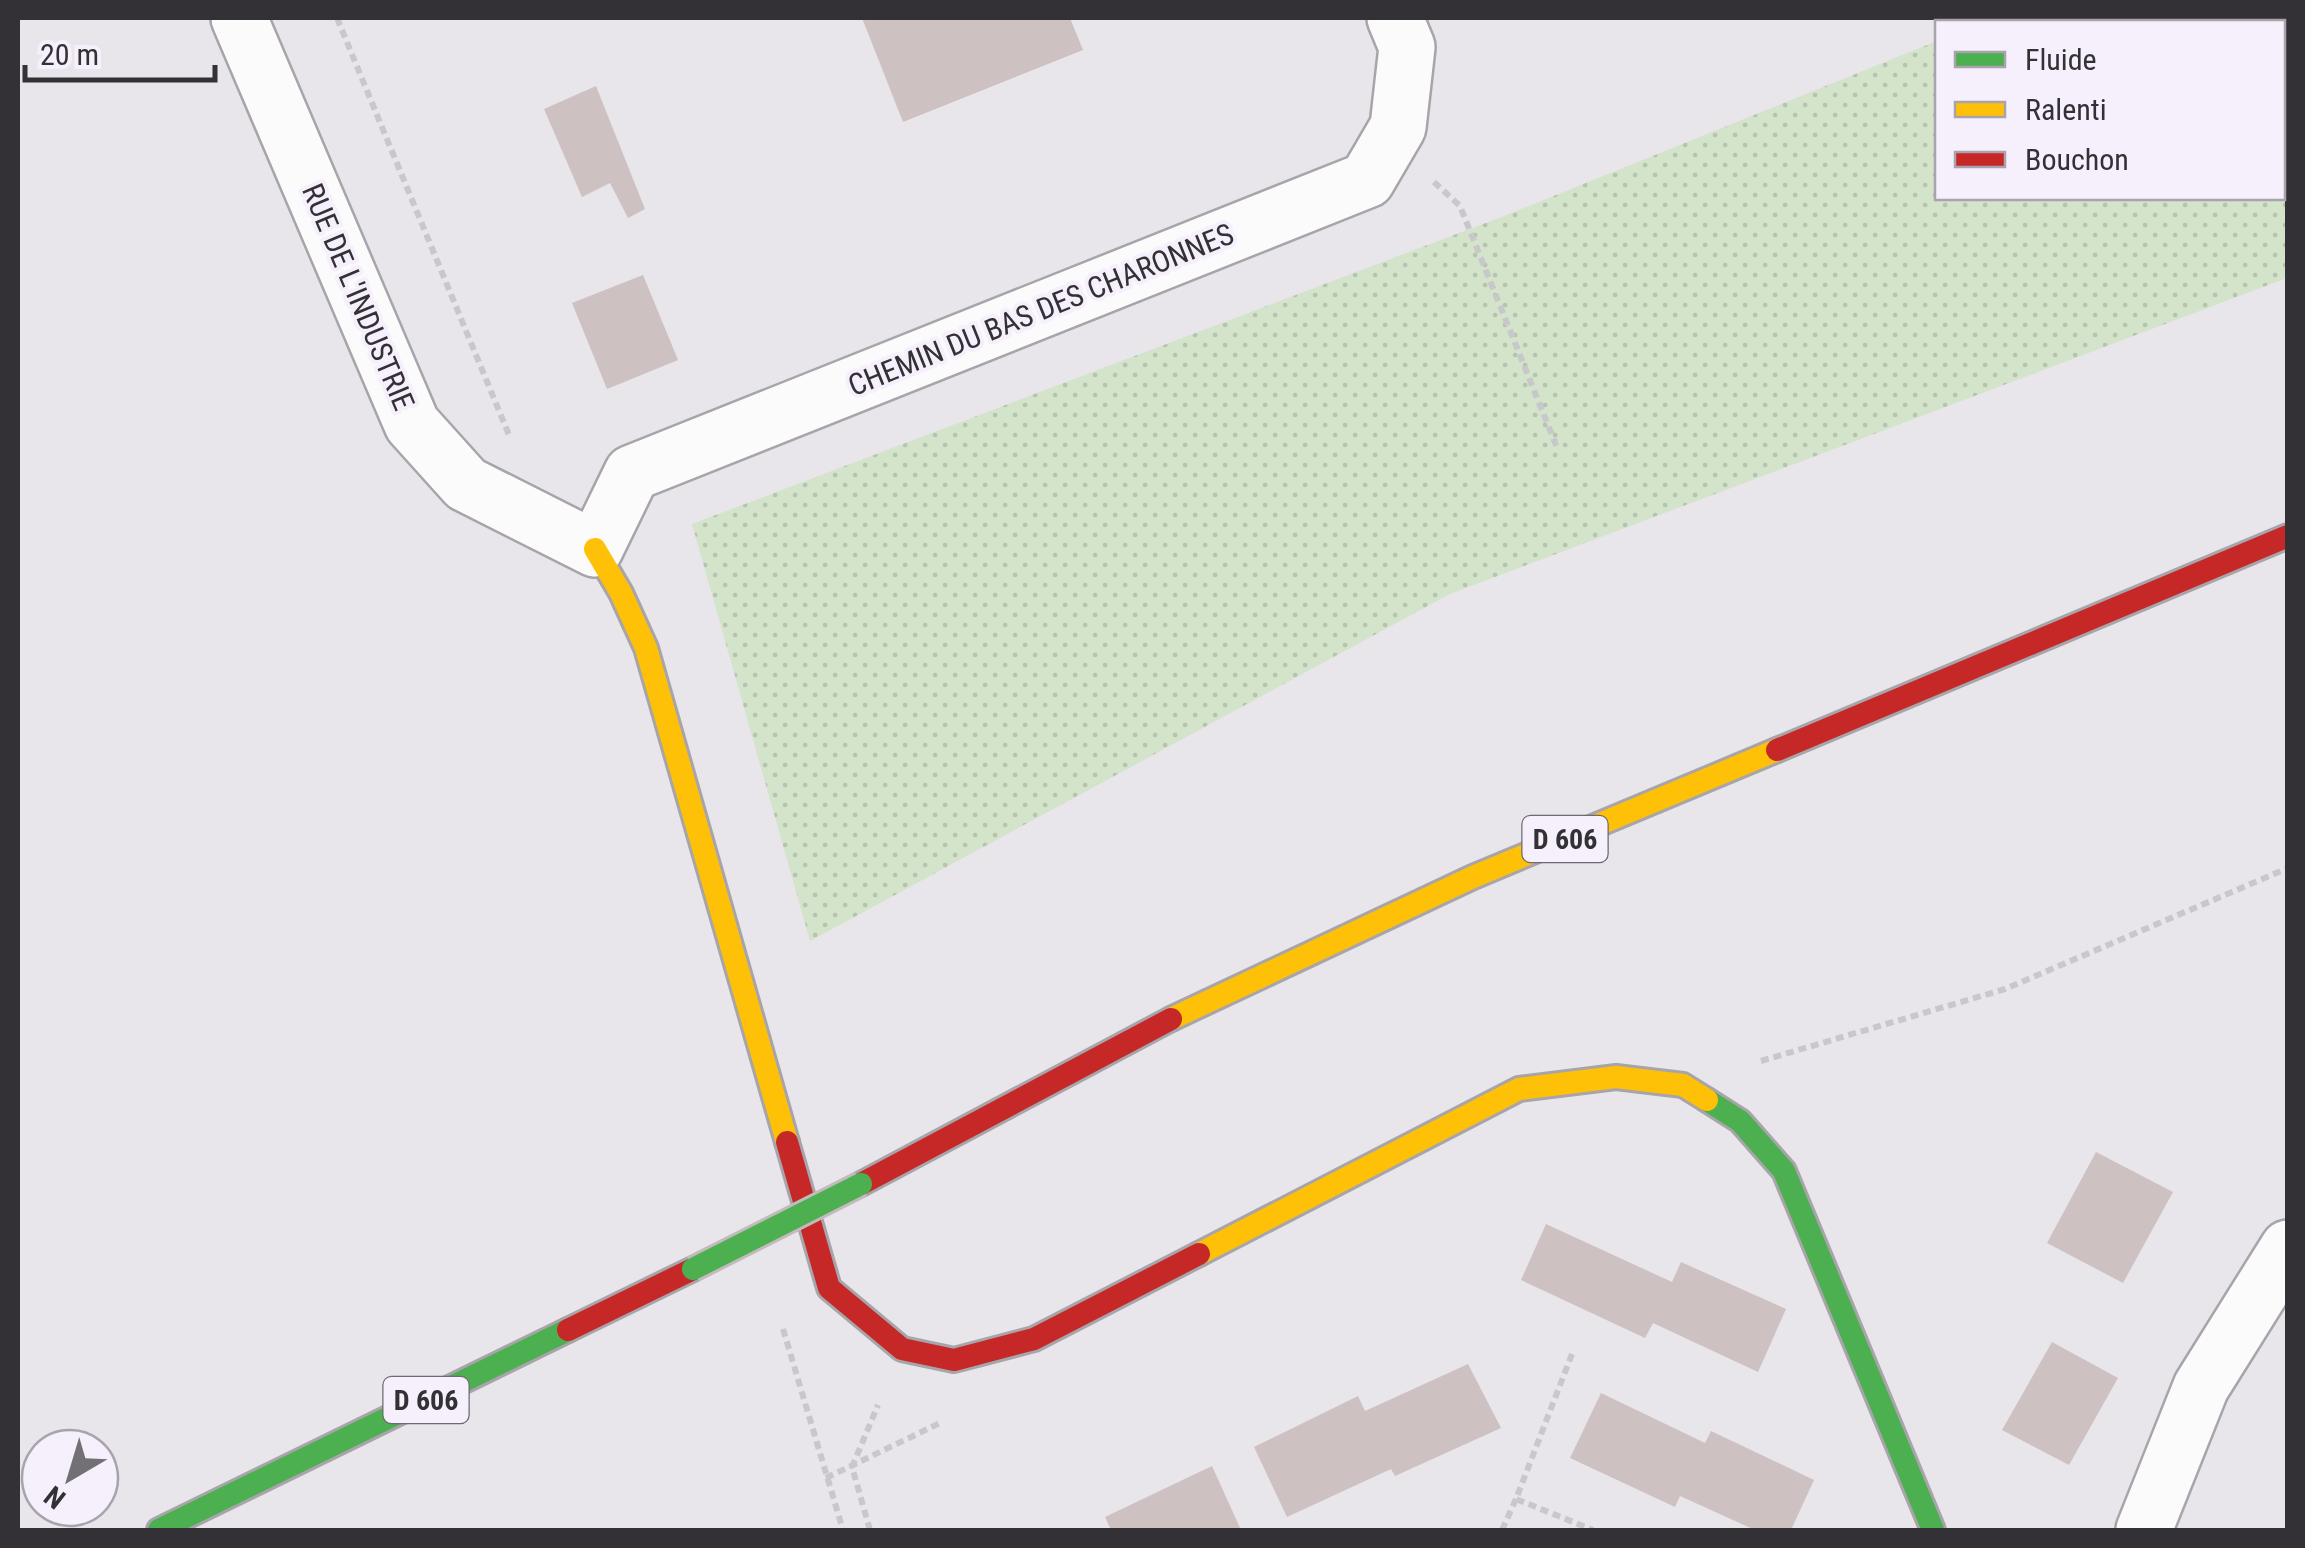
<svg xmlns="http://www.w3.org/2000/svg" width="2305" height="1548" font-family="'Roboto Condensed',sans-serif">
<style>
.grass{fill:url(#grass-dots)}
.building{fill:#cec1c1}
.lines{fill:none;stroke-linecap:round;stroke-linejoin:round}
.street-casing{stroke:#a8a5aa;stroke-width:60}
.fast-casing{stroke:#a8a5aa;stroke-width:28}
.slow-casing{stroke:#a8a5aa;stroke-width:28}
.jam-casing{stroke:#a8a5aa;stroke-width:28}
.path{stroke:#c8c7ca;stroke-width:6;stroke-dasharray:8 5;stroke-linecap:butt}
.street{stroke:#fcfbfc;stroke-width:55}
.fast{stroke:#4caf50;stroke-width:22}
.slow{stroke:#ffc107;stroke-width:22}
.jam{stroke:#c62828;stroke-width:22}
.fast-bridge-casing{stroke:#c2babb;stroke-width:28;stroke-linecap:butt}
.fast-bridge{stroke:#4caf50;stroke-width:22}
.labels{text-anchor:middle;stroke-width:8;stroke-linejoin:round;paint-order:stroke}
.shield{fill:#f6effc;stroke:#6e6a71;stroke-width:2.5}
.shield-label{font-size:28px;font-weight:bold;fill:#333135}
.street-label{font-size:30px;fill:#333135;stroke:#f6effc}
</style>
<defs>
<pattern id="grass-dots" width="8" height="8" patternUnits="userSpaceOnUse" patternTransform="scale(2.5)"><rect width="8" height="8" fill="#d3e4cb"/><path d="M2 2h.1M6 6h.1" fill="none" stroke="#b6c4af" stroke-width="1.8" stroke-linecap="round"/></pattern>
</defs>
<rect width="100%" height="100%" fill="#e8e5eb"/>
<!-- grass -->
<path class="grass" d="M1997 18H2287V278L1450 594 810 941 692 524 1504 216 1937 41 1938 198H2282V22H1985Z"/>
<!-- building -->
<path class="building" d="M862 18H1070L1083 50 903 122Z
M596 86 645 209 628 218 610 183 582 197 544 109Z
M643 275 678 360 607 389 572 303Z
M2096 1152 2173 1192 2123 1283 2047 1243Z
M1546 1224 1672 1282 1681 1262 1786 1309 1758 1372 1653 1323 1645 1338 1521 1280Z
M2052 1342 2118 1378 2069 1465 2002 1430Z
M1468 1364 1501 1428 1395 1476 1391 1469 1287 1517 1254 1447 1358 1396 1365 1411Z
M1601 1393 1705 1443 1711 1431 1814 1480 1791 1530H1755L1680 1496 1675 1507 1570 1458Z
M1212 1466 1241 1530H1111L1105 1517Z"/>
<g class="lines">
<defs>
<path id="street" d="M239 18 412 424 466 484 595 549 632 473 1367 180 1398 127 1407 47 1395 18
M2144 1530 2201 1387 2288 1248"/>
<path id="fast" d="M1707 1100 1740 1121 1784 1171 1933 1530
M159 1530 568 1330"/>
<path id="slow" d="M595 549 621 593 646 648 787 1142
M1171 1019 1473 877 1777 750
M1199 1254 1519 1089 1616 1077 1683 1085 1707 1100"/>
<path id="jam" d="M1777 750 2288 536
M787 1142 829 1288 902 1349 954 1360 1034 1339 1199 1254
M861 1184 1171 1019
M568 1330 693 1269"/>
</defs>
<!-- street casing -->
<use href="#street" class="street-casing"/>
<!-- fast casing -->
<use href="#fast" class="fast-casing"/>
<!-- slow casing -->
<use href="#slow" class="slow-casing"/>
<!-- jam casing -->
<use href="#jam" class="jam-casing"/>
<!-- path -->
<path class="path" d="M337 18 509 435
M1434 182 1460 206 1558 450
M1761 1061 2005 989 2288 868
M783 1329 843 1530
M1572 1354 1516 1499 1593 1530
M826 1478 942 1422
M870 1530 852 1467 878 1405
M1502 1530 1516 1499"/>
<!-- street -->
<use href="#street" class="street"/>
<!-- fast -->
<use href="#fast" class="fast"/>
<!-- slow -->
<use href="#slow" class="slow"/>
<!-- jam -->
<use href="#jam" class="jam"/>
<defs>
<path id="fast-bridge" d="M693 1269 861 1184"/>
</defs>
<!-- fast-bridge casing -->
<use href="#fast-bridge" class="fast-bridge-casing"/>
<!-- fast-bridge -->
<use href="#fast-bridge" class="fast-bridge"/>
</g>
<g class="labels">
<!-- shield labels -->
<g class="shield">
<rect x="1522.5" y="816" width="85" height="46" rx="8"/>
<rect x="383.5" y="1377" width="85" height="46" rx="8"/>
</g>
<g class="shield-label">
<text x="1565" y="849">D 606</text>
<text x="426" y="1410">D 606</text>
</g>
<!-- street labels -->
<g class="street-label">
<text transform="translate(358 297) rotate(67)" y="10">RUE DE L'INDUSTRIE</text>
<text transform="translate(1041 310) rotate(-22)" y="10">CHEMIN DU BAS DES CHARONNES</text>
</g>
</g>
<!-- border -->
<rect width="2305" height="1548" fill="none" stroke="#333135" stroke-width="40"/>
<!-- legend -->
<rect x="1935" y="20" width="350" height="180" fill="#f6effc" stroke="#a8a3ac" stroke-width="2.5"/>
<rect x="1955" y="52" width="50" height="15" fill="#4caf50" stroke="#a8a3ac" stroke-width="2.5"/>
<text x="2025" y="70" font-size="30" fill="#333135">Fluide</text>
<rect x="1955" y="102" width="50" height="15" fill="#ffc107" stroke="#a8a3ac" stroke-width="2.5"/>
<text x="2025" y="120" font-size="30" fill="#333135">Ralenti</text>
<rect x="1955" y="152" width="50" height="15" fill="#c62828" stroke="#a8a3ac" stroke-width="2.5"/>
<text x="2025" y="170" font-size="30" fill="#333135">Bouchon</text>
<!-- north arrow -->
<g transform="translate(70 1478) rotate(218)"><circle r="48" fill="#f6effc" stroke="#a8a3ac" stroke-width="2.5"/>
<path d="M0-8L18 38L0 25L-18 38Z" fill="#727075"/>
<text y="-15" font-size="28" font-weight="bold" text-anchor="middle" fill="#333135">N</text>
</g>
<!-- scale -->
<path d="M25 65v15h190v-15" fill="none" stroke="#333135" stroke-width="5"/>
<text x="40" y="65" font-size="30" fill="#333135" stroke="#f6effc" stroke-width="8" paint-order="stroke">20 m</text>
</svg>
